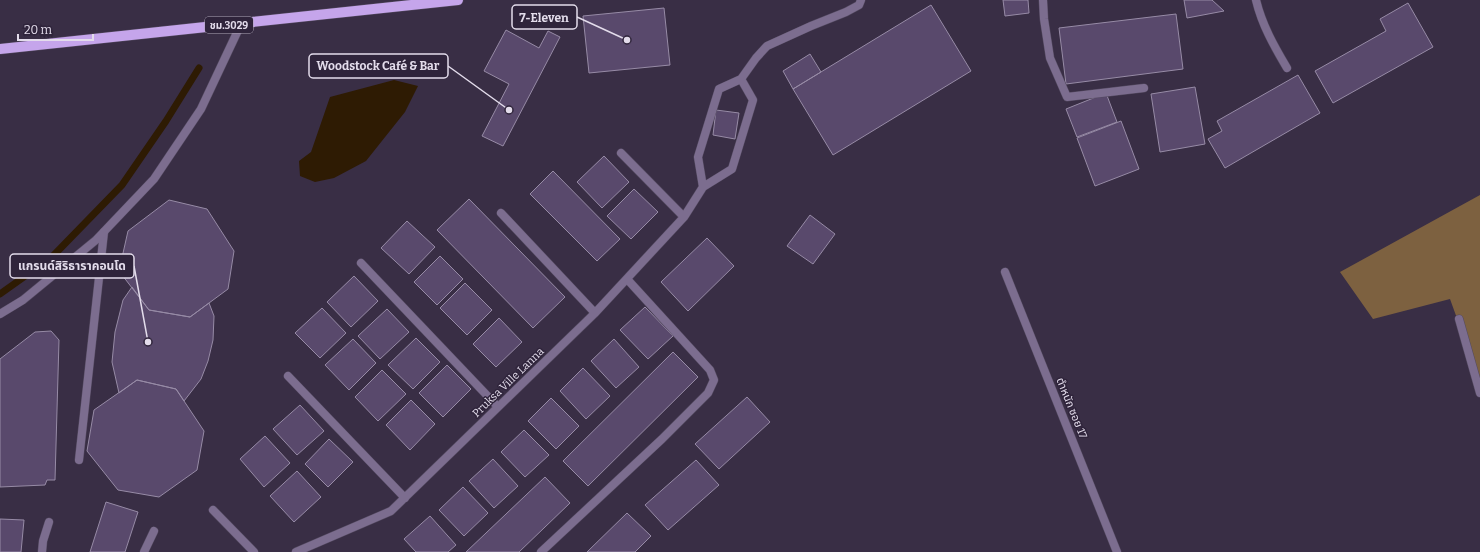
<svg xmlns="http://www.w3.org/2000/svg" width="1480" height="552" font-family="Bitter,'Noto Sans Thai',serif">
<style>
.forest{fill:#7d6140}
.water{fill:#2e1b03}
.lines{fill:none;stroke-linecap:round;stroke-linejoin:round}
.stream{stroke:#2e1b03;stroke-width:7}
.building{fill:#59496c;stroke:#978ba6}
.service-casing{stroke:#544a60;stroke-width:9}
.minor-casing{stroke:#544a60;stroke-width:9}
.primary-casing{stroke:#544a60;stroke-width:11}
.service{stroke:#7c6d8f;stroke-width:8}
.minor{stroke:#7c6d8f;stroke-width:8}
.primary{stroke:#c5a5eb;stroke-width:10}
.labels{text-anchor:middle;stroke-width:3;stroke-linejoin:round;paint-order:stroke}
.shield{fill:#2f243b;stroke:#ada5b6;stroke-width:1}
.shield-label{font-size:10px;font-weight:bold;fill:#e3dceb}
.street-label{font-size:11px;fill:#e3dceb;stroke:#2f243b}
.leader{fill:none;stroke:#e3dceb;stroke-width:1.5}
.callout-dot{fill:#e3dceb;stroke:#2f243b;stroke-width:1.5}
.callout{fill:#2f243b;stroke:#e3dceb;stroke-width:1.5}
.callout-label{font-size:12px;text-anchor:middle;font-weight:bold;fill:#e3dceb}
</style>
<rect width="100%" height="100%" fill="#392e45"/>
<!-- forest -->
<path class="forest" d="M1480 195V382L1450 299 1373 319 1340 272Z"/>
<!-- water -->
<path class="water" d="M394 80 418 86 405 112 366 161 334 178 315 182 300 176 299 161 311 152 330 97Z"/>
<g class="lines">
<!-- stream -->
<path class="stream" d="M0 294 52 257 122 185 166 121 199 68"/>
</g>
<!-- building -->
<path class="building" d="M1003 0H1028L1029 13 1005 16Z
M1184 0H1212L1224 11 1187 18Z
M1408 3 1433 47 1333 103 1315 71 1386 31 1380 19Z
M931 5 971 71 833 155 793 89Z
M664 8 670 65 589 73 583 16Z
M1176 14 1183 69 1066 84 1059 28Z
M506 30 539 48 548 31 560 37 503 146 482 136 509 84 484 71Z
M810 54 821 72 793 89 783 71Z
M1298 75 1320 113 1225 168 1208 139 1222 131 1217 121Z
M1195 87 1205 144 1160 152 1151 94Z
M1106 93 1117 122 1077 137 1066 109Z
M716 110 739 113 735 139 713 135Z
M1121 121 1139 169 1095 186 1077 138Z
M604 156 629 182 602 208 577 182Z
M553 171 620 239 597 261 530 194Z
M634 189 658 212 631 239 607 216Z
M469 199 565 297 533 328 437 230Z
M169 200 207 209 234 251 228 289 190 317 149 310 119 271 128 231Z
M810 215 835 234 813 264 787 246Z
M407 221 435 247 409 274 381 248Z
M707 238 734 266 688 311 661 282Z
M440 256 463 279 437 305 414 282Z
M354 276 378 301 351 327 327 302Z
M465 283 492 310 467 335 440 308Z
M132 287 149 310 190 317 209 303 214 316 213 340 208 361 201 379 184 401 176 389 137 380 119 393 112 362 115 332 123 300Z
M645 307 673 336 648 359 620 330Z
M322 308 346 333 320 358 295 333Z
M387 309 409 332 380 359 358 336Z
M499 318 522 342 496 367 473 344Z
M51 331 59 340 55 480H47L45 485 0 487V359L35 332Z
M416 338 440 362 413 389 388 365Z
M353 339 376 363 349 390 325 365Z
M614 339 639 367 616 388 591 361Z
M673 352 698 377 588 486 563 461Z
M447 365 471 389 443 417 419 393Z
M583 368 610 396 586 419 560 391Z
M382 370 406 394 378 421 355 397Z
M137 380 176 389 204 431 197 470 159 497 118 490 87 451 94 410Z
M747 397 770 422 719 469 695 444Z
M551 398 579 426 556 449 528 421Z
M411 400 435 424 410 450 386 425Z
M300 405 324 431 297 455 273 429Z
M524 430 549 455 525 477 501 452Z
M265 436 290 463 264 487 240 459Z
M329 439 353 462 328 487 305 464Z
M493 459 518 486 494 508 469 481Z
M696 460 719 485 668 530 645 505Z
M297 471 321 497 294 522 270 496Z
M545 477 570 503 519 552H466Z
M463 487 488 513 464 536 439 510Z
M106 502 138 512 125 552H90Z
M627 513 651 536 635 552H587Z
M430 516 456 545 448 552H416L404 539Z
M0 519 24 520 21 552H0Z"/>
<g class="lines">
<defs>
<path id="service" d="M79 460 104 232"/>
<path id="minor" d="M1043 0 1044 19 1050 58 1067 97 1144 88
M1256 0C1262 25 1274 46 1287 68
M741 79 756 58 767 46 811 26 846 12 859 5 861 0
M621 153 684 217
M703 187 698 157 719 89 741 79
M501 213 595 313
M361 263 498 407
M1005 272 1117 552
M0 314 23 300 96 240 154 179 201 109 241 24
M1459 319 1480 393
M288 376 405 498
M213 510 254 552
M42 552 43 541 49 522
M144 552 154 531
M296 552 391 511 595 313 684 217 703 187 732 169 753 100 741 79
M541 552 662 439 708 393 714 380 710 370 627 279"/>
<path id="primary" d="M0 49 458 0"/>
</defs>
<!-- service casing -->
<use href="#service" class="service-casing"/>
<!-- minor casing -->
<use href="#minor" class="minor-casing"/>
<!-- primary casing -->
<use href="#primary" class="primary-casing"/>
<!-- service -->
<use href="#service" class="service"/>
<!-- minor -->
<use href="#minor" class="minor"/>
<!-- primary -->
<use href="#primary" class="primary"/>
</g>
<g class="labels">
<!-- shield labels -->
<rect class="shield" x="205" y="17" width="48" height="16" rx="3"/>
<g class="shield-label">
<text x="229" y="29">ชม.3029</text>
</g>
<!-- street labels -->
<g class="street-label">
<text transform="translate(508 382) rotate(-44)" y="4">Pruksa Ville Lanna</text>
<text transform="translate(1072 408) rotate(68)" y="4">ตำหนัก ซอย 17</text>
</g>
</g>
<!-- callouts -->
<path class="leader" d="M627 40L577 17M509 110L448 66M148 342L134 266"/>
<g class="callout-dot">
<circle cx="627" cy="40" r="4"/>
<circle cx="509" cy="110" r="4"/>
<circle cx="148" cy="342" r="4"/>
</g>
<g class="callout">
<rect x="512" y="5" width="65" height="24" rx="4"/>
<rect x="309" y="54" width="139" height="24" rx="4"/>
<rect x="10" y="254" width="124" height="24" rx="4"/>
</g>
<g class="callout-label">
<text x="544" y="22">7-Eleven</text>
<text x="378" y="70">Woodstock Café &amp; Bar</text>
<text x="72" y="270">แกรนด์สิริธาราคอนโด</text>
</g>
<!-- scale -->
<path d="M18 34v6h75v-6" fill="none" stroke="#e3dceb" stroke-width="2"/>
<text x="24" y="34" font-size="12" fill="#e3dceb" stroke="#2f243b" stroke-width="3" paint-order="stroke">20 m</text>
</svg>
